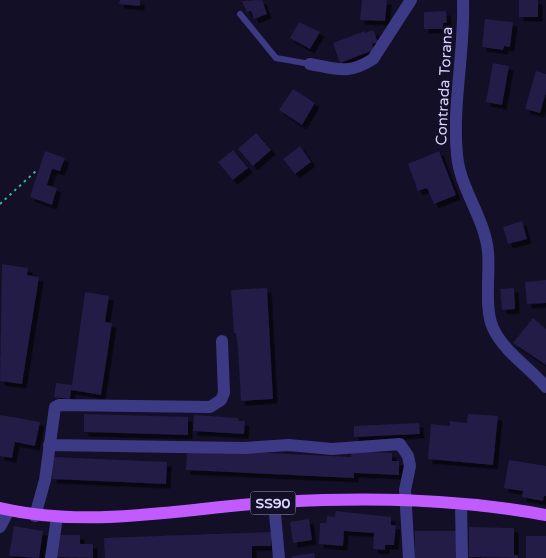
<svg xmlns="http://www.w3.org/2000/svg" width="546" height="558" font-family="'Varela Round',sans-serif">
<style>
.building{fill:#241b47;filter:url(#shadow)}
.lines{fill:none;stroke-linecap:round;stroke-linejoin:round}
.path{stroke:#2fb8b0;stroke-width:2;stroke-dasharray:2.5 4;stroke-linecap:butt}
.service{stroke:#3d3a85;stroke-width:6}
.minor{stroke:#3d3a85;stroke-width:12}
.primary{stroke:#c25bff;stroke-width:12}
.labels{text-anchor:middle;stroke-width:4.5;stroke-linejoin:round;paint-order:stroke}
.shield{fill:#130f26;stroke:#9e99be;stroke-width:1}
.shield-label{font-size:14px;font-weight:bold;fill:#d9d4ff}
.street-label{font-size:15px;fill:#d9d4ff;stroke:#130f26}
</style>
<defs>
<filter id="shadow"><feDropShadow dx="4.5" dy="4.5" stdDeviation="0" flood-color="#0009"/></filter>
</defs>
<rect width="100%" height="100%" fill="#130f26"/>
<!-- building -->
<path class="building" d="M120 0H140V6L119 4Z
M262 0 267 14 254 19 251 11 247 12 242 1Z
M362 0H387L385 21 360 20Z
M519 0H538V17H519Z
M446 11 447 23H443V29H424V12Z
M485 19 513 22 510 47 504 46 503 50 482 47Z
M299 22 320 32 310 49 290 38Z
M373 30 378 42 372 44 374 50 340 63 333 43 365 31V33Z
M493 63 509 66 502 105 486 102Z
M536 71 546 74V92L540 113 525 109Z
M293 89 315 103 302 125 279 110Z
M256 133 271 150 253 166 238 149Z
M300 146 311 162 295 174 283 159Z
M233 150 248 168 233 180 218 162Z
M45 151 65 158 60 171 52 169 47 185 57 188 52 205 30 197Z
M439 151 456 195 434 204 427 188 418 191 408 164Z
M522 221 527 239 508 244 503 227Z
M2 264 28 268 27 275 39 277 22 384 0 381Z
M546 280V303L527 304 525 282Z
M267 288 273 399 241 401 238 348 236 333H234L231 290Z
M514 288 515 309 502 310 500 289Z
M85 292 109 296 105 322 112 323 101 395 71 390 70 399 54 397 56 383 72 385Z
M533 318 546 329V365L513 343Z
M84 414 188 417V435L84 432Z
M468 414 498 416 493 465 428 459 431 424 450 426V421L467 423Z
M0 415 40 422 35 446 15 442 12 458 0 456Z
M194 415 238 418V421H245L244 434 193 431Z
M419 423 420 434 354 437V426Z
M187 449 351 457 352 451 392 453V461H399V475L354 473V478L186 470Z
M53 457 167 462 166 484 52 479Z
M509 460 546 466V496H544L543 501 522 497 523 491 504 488Z
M336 511 391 517V525H396L394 545H385V550L373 549 374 533 344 531 343 546 319 544 320 523H326L327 516 335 517Z
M309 519 312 540 293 543 290 522Z
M14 526 43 531 39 558 9 556Z
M469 527 514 528V555H518V558L469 557Z
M415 531H458V558H415Z
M271 532V546H252V558H105L104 538Z
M56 535H80V544H93V558L56 557Z
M526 536H546V558H526Z
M314 553 315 558H292V556Z"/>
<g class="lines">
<!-- path -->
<path class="path" d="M0 204 37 170"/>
<!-- service -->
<path class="service" d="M240 14 276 58 310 64"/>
<!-- minor -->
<path class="minor" d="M463 0C465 52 452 103 457 155 460 189 485 218 488 252 490 274 484 309 493 328 504 352 529 367 546 387
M310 64C337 69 348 75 373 59L411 0
M49 445 244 448 289 445 332 449 400 444 408 456 410 466 405 490 409 558
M274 503 279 558
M461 504 462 558
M35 516 45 480 55 407 59 405 210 407 221 400 224 393 222 341
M0 527 9 510
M51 558 57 517"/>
<!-- primary -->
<path class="primary" d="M0 508C95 530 187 507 282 502 369 497 460 499 546 515"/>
</g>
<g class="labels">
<!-- shield labels -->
<rect class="shield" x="250.5" y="491.5" width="45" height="23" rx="4"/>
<g class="shield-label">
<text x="273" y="508">SS90</text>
</g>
<!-- street labels -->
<g class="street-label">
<text transform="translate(444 86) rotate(-87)" y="5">Contrada Torana</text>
</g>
</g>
</svg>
